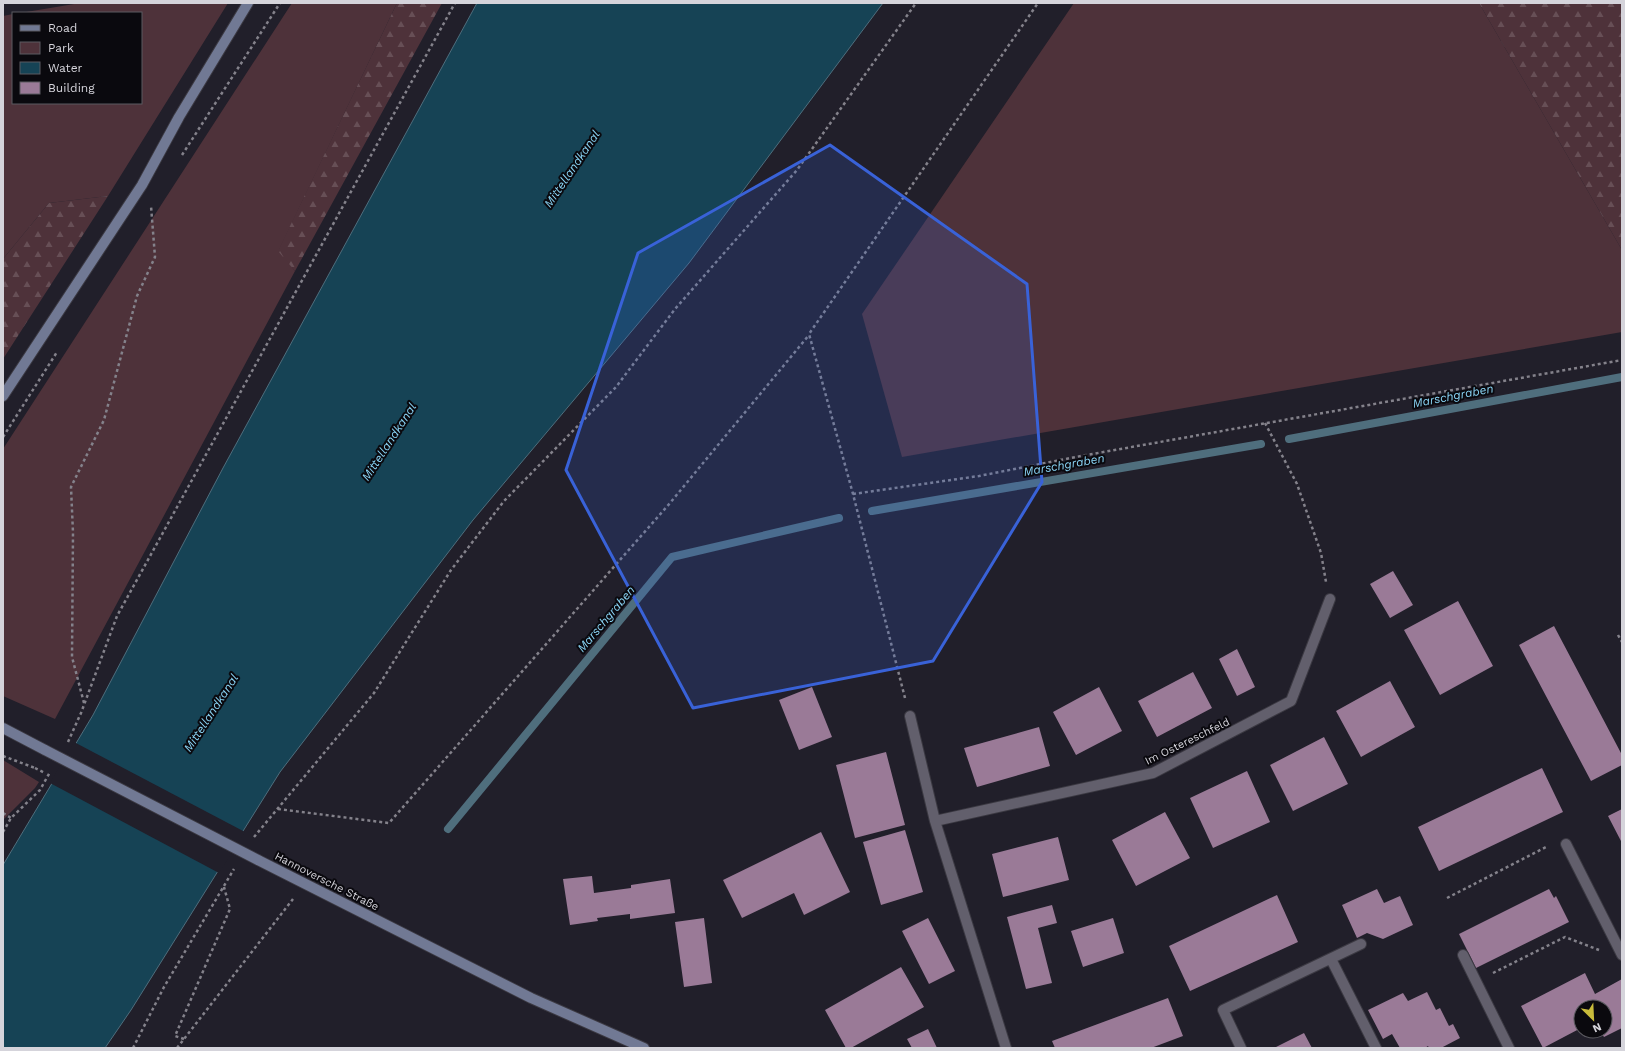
<svg xmlns="http://www.w3.org/2000/svg" width="1625" height="1051" font-family="'Work Sans',sans-serif">
<style>
.green{fill:#4e323a}
.forest{fill:url(#forest-firs)}
.water{fill:#164355;stroke:#4f6e7d}
.pier{fill:#211f2a}
.lines{fill:none;stroke-linecap:round;stroke-linejoin:round}
.stream{stroke:#4f6e7d;stroke-width:8}
.building{fill:#9a7a97}
.service-casing{stroke:#3b3942;stroke-width:12}
.minor-casing{stroke:#3b3942;stroke-width:12}
.secondary-casing{stroke:#3b3942;stroke-width:12}
.path{stroke:#84828b;stroke-width:2.5;stroke-dasharray:3 3;stroke-linecap:butt}
.service{stroke:#625f6c;stroke-width:10}
.minor{stroke:#625f6c;stroke-width:10}
.secondary{stroke:#717994;stroke-width:10}
.secondary-bridge-casing{stroke:#3b3942;stroke-width:12;stroke-linecap:butt}
.path-bridge{stroke:#84828b;stroke-width:2.5;stroke-dasharray:3 3;stroke-linecap:butt}
.secondary-bridge{stroke:#717994;stroke-width:10}
.marked{fill:#3962d8;fill-opacity:0.2;stroke:#3962d8;stroke-width:3;stroke-linejoin:round}
.labels{text-anchor:middle;stroke-width:4;stroke-linejoin:round;paint-order:stroke}
.street-label{font-size:11px;fill:#d5d4db;stroke:#0a090e}
.water-label{font-size:12px;font-style:italic;fill:#8ad5f6;stroke:#0a090e}
</style>
<defs>
<pattern id="forest-firs" width="22" height="20" patternUnits="userSpaceOnUse"><rect width="22" height="20" fill="#4e323a"/><path d="M5 1l3.5 6h-7zM16 11l3.5 6h-7z" fill="#674f56"/></pattern>
</defs>
<rect width="100%" height="100%" fill="#211f2a"/>
<!-- green -->
<path class="green" d="M80 3H228L108 196 49 203 3 259V16L13 14V103H141V13H20Z
M292 3H397L279 250 295 271 55 719 3 696V449Z
M1074 3H1479L1622 250V332L902 457 862 314Z
M3 760 39 782 35 788 3 820Z"/>
<!-- forest -->
<path class="forest" d="M397 3H442L295 271 278 251Z
M1479 3H1622V250Z
M108 196 3 359V259L49 203Z"/>
<!-- water -->
<path class="water" d="M477 3H883L689 263 473 520 280 772 131 1010 105 1048H3V865L93 715 223 468Z"/>
<!-- pier -->
<path class="pier" d="M74 742 245 832 219 873 50 783Z"/>
<g class="lines">
<!-- stream -->
<path class="stream" d="M1289 439 1622 377
M872 511 1261 444
M448 829 672 557 839 518"/>
</g>
<!-- building -->
<path class="building" d="M1393 571 1413 605 1390 618 1370 584Z
M1458 601 1493 666 1440 695 1404 630Z
M1554 626 1622 755V765L1591 781 1519 645Z
M1237 649 1255 687 1237 696 1219 659Z
M1193 672 1212 708 1157 737 1138 701Z
M1390 681 1415 727 1361 757 1336 711Z
M812 687 832 737 799 750 779 700Z
M1099 687 1122 731 1076 755 1053 712Z
M1039 727 1050 766 977 787 964 748Z
M1324 737 1348 784 1293 811 1270 765Z
M886 752 905 825 855 838 836 765Z
M1542 768 1563 812 1439 871 1418 827Z
M1247 771 1270 822 1213 848 1190 798Z
M1622 809V843L1608 816Z
M1165 812 1190 858 1136 886 1112 840Z
M905 830 923 892 881 905 863 842Z
M821 832 850 892 804 915 794 893 742 918 723 880Z
M1058 837 1069 880 1003 897 992 854Z
M592 876 594 893 631 888V885L670 879 675 913 630 919V914L597 918 598 921 570 925 563 879Z
M1377 889 1384 903 1400 896 1413 925 1383 939 1367 933 1357 938 1342 905Z
M1549 889 1554 898 1556 896 1569 922 1476 968 1459 934Z
M1277 895 1298 942 1190 991 1169 946Z
M1052 905 1057 923 1038 928 1052 983 1026 989 1007 917Z
M704 918 712 983 684 987 675 922Z
M928 918 955 971 929 984 902 931Z
M1113 918 1124 953 1083 967 1071 931Z
M901 967 924 1007 851 1048H846L825 1010Z
M1585 973 1595 994 1622 979V1028L1604 1037 1600 1031H1605V1007H1581V1028L1543 1048 1521 1006Z
M1427 992 1436 1010 1440 1008 1449 1026 1453 1024 1460 1038 1441 1048H1429L1428 1046 1425 1048H1400L1392 1034 1383 1039 1368 1010 1403 993 1408 1001Z
M1168 998 1183 1036 1151 1048H1055L1052 1041Z
M928 1029 937 1048H912L907 1039Z
M1582 1031H1598L1585 1037Z
M1304 1033 1312 1048H1274Z"/>
<g class="lines">
<defs>
<path id="service" d="M1566 844 1622 955
M1463 955 1509 1048
M1331 959 1376 1048
M1241 1048 1223 1010 1361 944"/>
<path id="minor" d="M910 716 935 821 1006 1048
M935 821 1153 773 1291 701 1330 599"/>
<path id="secondary" d="M3 396 142 185 179 117 248 3
M3 728 45 750
M258 860 531 998 644 1048"/>
</defs>
<!-- service casing -->
<use href="#service" class="service-casing"/>
<!-- minor casing -->
<use href="#minor" class="minor-casing"/>
<!-- secondary casing -->
<use href="#secondary" class="secondary-casing"/>
<!-- path -->
<path class="path" d="M182 155 280 3
M1265 423 1297 484 1321 553 1326 582
M3 437 57 352
M853 494 979 476 1081 456 1622 360
M1618 635 1622 642
M905 698 853 494 809 334 1038 3
M84 703 72 657 73 533 71 487 104 420 137 296 155 257 151 206
M68 742 81 713 117 616 455 3
M3 756 35 768
M278 809 389 823 670 503 809 335
M3 813 11 818
M3 832 11 818 40 790 50 772
M254 837 374 693 451 570 504 501 616 387 675 309 797 170 916 3
M1447 898 1548 846
M1493 973 1565 937 1599 950
M184 1039 175 1036 230 909 224 887
M133 1048 164 987 234 869
M177 1048 293 899"/>
<!-- service -->
<use href="#service" class="service"/>
<!-- minor -->
<use href="#minor" class="minor"/>
<!-- secondary -->
<use href="#secondary" class="secondary"/>
<defs>
<path id="secondary-bridge" d="M45 750 258 860"/>
</defs>
<!-- secondary-bridge casing -->
<use href="#secondary-bridge" class="secondary-bridge-casing"/>
<!-- path-bridge -->
<path class="path-bridge" d="M35 768 45 773"/>
<!-- secondary-bridge -->
<use href="#secondary-bridge" class="secondary-bridge"/>
</g>
<!-- marked area -->
<path class="marked" d="M830 145 1027 284 1042 482 933 661 693 708 566 470 638 253Z"/>
<g class="labels">
<!-- street labels -->
<g class="street-label">
<text transform="translate(1187 741) rotate(-26)" y="4">Im Ostereschfeld</text>
<text transform="translate(327 881) rotate(27)" y="4">Hannoversche Straße</text>
</g>
<!-- water labels -->
<g class="water-label">
<text transform="translate(572 169) rotate(-56)" y="4">Mittellandkanal</text>
<text transform="translate(1453 396) rotate(-11)" y="4">Marschgraben</text>
<text transform="translate(389 442) rotate(-57)" y="4">Mittellandkanal</text>
<text transform="translate(1064 465) rotate(-10)" y="4">Marschgraben</text>
<text transform="translate(606 619) rotate(-50)" y="4">Marschgraben</text>
<text transform="translate(211 713) rotate(-57)" y="4">Mittellandkanal</text>
</g>
</g>
<!-- border -->
<rect width="1625" height="1051" fill="none" stroke="#d5d4db" stroke-width="8"/>
<!-- legend -->
<rect x="12" y="12" width="130" height="92" fill="#0a090e" stroke="#5b5a60"/>
<rect x="20" y="25" width="20" height="6" fill="#717994" stroke="#5b5a60"/>
<text x="48" y="32" font-size="12" fill="#d5d4db">Road</text>
<rect x="20" y="42" width="20" height="12" fill="#4e323a" stroke="#5b5a60"/>
<text x="48" y="52" font-size="12" fill="#d5d4db">Park</text>
<rect x="20" y="62" width="20" height="12" fill="#164355" stroke="#5b5a60"/>
<text x="48" y="72" font-size="12" fill="#d5d4db">Water</text>
<rect x="20" y="82" width="20" height="12" fill="#9a7a97" stroke="#5b5a60"/>
<text x="48" y="92" font-size="12" fill="#d5d4db">Building</text>
<!-- north arrow -->
<g transform="translate(1593 1019) rotate(156)"><circle r="19" fill="#0a090e" stroke="#5b5a60"/>
<path d="M0-3L7 15L0 10L-7 15Z" fill="#c8bb3b"/>
<text y="-6" font-size="11" font-weight="bold" text-anchor="middle" fill="#d5d4db">N</text>
</g>
</svg>
